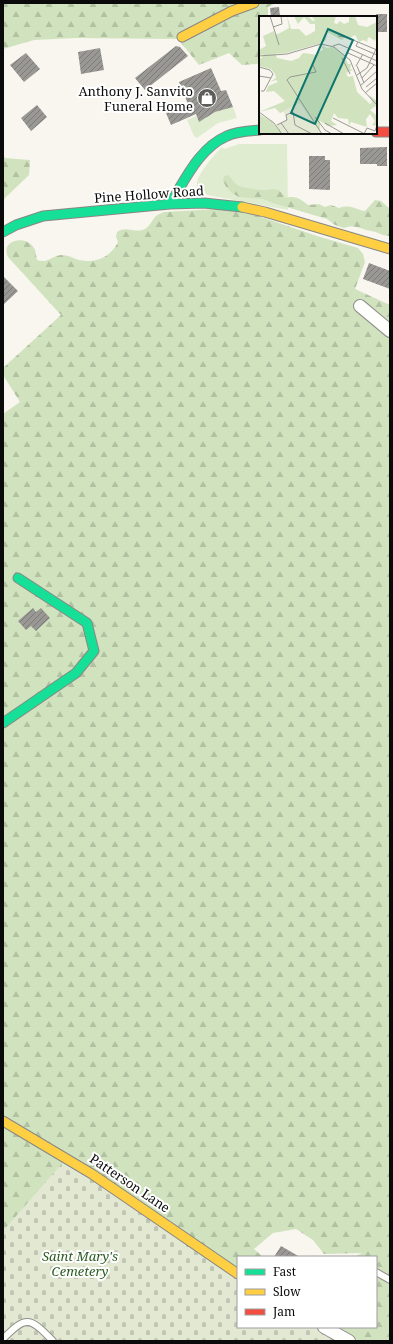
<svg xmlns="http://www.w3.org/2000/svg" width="393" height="1344" font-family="'Noto Serif',serif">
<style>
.grass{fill:#e0eccf}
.forest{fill:url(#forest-firs)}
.cemetery{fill:url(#cemetery-stones)}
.building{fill:url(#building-hatch)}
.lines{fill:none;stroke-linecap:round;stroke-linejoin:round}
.lane-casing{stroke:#91908d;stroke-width:8}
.street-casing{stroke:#91908d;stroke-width:14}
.fast-casing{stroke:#888783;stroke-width:11}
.slow-casing{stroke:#888783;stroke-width:11}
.jam-casing{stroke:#888783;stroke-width:11}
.lane{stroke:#fefefc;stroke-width:6}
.street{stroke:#fefefc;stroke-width:12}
.fast{stroke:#16e098;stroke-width:9}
.slow{stroke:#ffcf43;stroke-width:9}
.jam{stroke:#f24e42;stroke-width:9}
.labels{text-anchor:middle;stroke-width:4;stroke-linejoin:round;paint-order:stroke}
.poi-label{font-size:13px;fill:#0a0a0a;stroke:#fff;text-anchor:end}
.street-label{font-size:13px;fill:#0a0a0a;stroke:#fff}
.park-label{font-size:13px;font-style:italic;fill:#2a5c20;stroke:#fff}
.inset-road{fill:none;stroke:#999893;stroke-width:1}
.view{fill:#0f766e;fill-opacity:0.15;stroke:#0f766e;stroke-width:2}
.inset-edge{fill:none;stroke:#0a0a0a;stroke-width:2}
</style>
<defs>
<pattern id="forest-firs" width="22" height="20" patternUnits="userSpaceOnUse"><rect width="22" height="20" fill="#d0e3be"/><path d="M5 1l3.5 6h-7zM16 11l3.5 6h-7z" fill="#b1c1a2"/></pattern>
<pattern id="cemetery-stones" width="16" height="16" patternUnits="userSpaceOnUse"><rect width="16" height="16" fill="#e3e8d3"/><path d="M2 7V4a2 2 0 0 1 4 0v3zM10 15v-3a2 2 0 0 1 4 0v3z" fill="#c1c6b4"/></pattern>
<pattern id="building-hatch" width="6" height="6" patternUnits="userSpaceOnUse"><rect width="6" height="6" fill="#9a9894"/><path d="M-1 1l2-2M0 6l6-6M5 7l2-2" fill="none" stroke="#7c7a77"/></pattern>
</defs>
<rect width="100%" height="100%" fill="#f8f6ee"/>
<!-- grass -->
<path class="grass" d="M233 107 237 118 218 123 197 138 194 136 187 120 196 116 199 121 215 112Z
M239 144H287L288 210 202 194C199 191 196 188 197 183 198 173 215 154 222 147L224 149Z"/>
<!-- forest -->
<path class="forest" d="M3 3H276L268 7V17H260V62L257 64 242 65 229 53 199 65 178 39 76 38 34 40 3 49Z
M3 154 5 158 30 160 29 175 5 198 3 202Z
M228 175C234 180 233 184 242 187 244 188 261 190 264 190 275 190 278 186 285 198 296 195 300 199 308 205L319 204 325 207 331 205 339 208C351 204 354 209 365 211L375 200 381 201 390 209V236C385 236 383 235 378 233 374 231 370 231 366 230 357 227 353 225 344 228L335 225 327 219 273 203 263 199 239 197 232 193 226 187 223 180 224 176Z
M235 208 317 236 358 248 363 254 365 262 355 289 390 305V1341H266L270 1327H376V1257H354L362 1253 324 1254 313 1240 296 1229 273 1233 254 1249 263 1257H238L239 1332 3 1264V414L20 402 3 375V368L61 315 8 257C0 240 26 234 34 248 36 251 36 256 37 260 47 264 52 256 61 255 68 255 73 258 79 260 95 264 111 257 118 242L116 237 117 232C127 225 135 234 145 229 150 226 152 220 156 216 158 214 162 213 164 212Z"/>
<!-- cemetery -->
<path class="cemetery" d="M65 1160 238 1277V1327H323L347 1341H3V1231Z"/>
<!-- building -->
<path class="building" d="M279 7 280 17H271L270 8Z
M376 14H387V32H376Z
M176 46 180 47 188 56 145 90 135 78Z
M100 48 104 70 81 74 78 52Z
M26 53 40 69 24 82 10 65Z
M211 68 221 91 226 90 233 107 215 112 199 122 196 114 171 125 166 113 188 104 179 82Z
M37 105 47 117 31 131 21 118Z
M387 147V166H377V164H360V148Z
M309 156H325V160H330V190L309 189Z
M369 263 390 271V289L363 279Z
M3 276 18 291 3 305Z
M33 608 36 612 41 608 50 618 36 631 31 626 26 630 18 621Z
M281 1246 300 1257H274Z"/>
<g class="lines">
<defs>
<path id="lane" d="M376 1272 390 1280
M3 1339C27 1314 30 1318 53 1341"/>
<path id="street" d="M360 306 390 331
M324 1327 349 1341"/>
<path id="fast" d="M170 204C185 180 199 148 227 136 237 131 249 131 260 130
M3 232 16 225 43 216 170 204 204 203 242 207
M3 723 76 673 94 651 87 623 18 578"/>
<path id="slow" d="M182 37 232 11 254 3
M242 207 265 212 390 249
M3 1121 92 1174 238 1274"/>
<path id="jam" d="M376 132H390"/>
</defs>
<!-- lane casing -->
<use href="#lane" class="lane-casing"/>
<!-- street casing -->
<use href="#street" class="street-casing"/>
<!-- fast casing -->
<use href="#fast" class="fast-casing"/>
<!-- slow casing -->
<use href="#slow" class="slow-casing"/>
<!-- jam casing -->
<use href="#jam" class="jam-casing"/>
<!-- lane -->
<use href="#lane" class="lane"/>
<!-- street -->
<use href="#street" class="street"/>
<!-- fast -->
<use href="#fast" class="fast"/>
<!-- slow -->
<use href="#slow" class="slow"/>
<!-- jam -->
<use href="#jam" class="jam"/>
</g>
<!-- icons -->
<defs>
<symbol id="shop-disc" viewBox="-11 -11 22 22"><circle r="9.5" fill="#5d5d5a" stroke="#fff"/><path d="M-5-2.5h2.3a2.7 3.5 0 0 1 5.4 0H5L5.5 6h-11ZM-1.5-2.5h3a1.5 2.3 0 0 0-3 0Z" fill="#fff"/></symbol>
</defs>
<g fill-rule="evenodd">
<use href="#shop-disc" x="196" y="87" width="22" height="22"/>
</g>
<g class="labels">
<!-- poi labels -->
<g class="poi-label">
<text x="193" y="96">Anthony J. Sanvito<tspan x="193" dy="15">Funeral Home</tspan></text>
</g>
<!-- street labels -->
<g class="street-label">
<text transform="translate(149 194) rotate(-4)" y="5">Pine Hollow Road</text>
<text transform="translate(130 1183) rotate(34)" y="5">Patterson Lane</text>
</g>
<!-- park labels -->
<g class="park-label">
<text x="80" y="1261">Saint Mary's<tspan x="80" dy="15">Cemetery</tspan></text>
</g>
</g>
<!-- overview -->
<g transform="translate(259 16)">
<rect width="118" height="118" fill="#f8f6ee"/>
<path d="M28 0 32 13H40L47 20 56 15V8H51L45 1 39 8 35 0H49L54 5 56 4 52 0H77L75 7 78 8 81 5 85 8 90 6V0H96L99 9 108 11 118 6V20L116 25 110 21 108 24 109 26 104 24 100 26 96 19 91 22 86 21 83 24 68 16 67 24 63 27 27 37 0 39V34L7 30 4 20 15 15 16 19 21 17 30 12ZM62 29 68 32 74 31 85 39 89 48H92L91 53 94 54 87 57 89 61 94 60 98 76 111 88 113 86 110 79 118 85V89L111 94 118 100 117 110 113 109 116 105 111 98 107 103 108 111 92 106 90 109 89 103 79 102 75 97 72 105 78 109 69 110 61 105V115L37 91 21 97 16 92 0 96 26 85 15 75 7 76 9 70 19 66 17 64 11 66 17 62 16 58 12 53 0 50V42H3L5 38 16 37 18 42 32 45 40 42 44 37 59 39V36L64 34ZM0 98 13 106 23 118H0Z" fill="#d0e3be"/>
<path d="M41 87 56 109 63 118H23L18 109 28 103 24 95Z" fill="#e3e8d3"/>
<path class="inset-road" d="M11 0 20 29M14 11 23 8 22 0M79 20 87 21 118 34M99 26 97 30 118 39M74 30 80 28 118 45M89 37 118 50M0 40 28 38 62 28 75 31 91 44 103 73 118 89M83 42 91 58M54 49 57 56 31 61 28 64 63 118M97 50 104 38M98 50 105 67M0 51 11 54 14 58 5 75H2M98 59 108 52 118 31M0 60 12 62M103 62 115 49M101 70 118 55M107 71 118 62M106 77 118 67M0 96 15 107 23 118M56 101 66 114 73 118M74 102 106 118M22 107 30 118M66 107 85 118M18 109 28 104 27 99 34 96 36 109 53 118M105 118 108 112 116 115 118 109"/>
<path class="view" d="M69 13 94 24 56 108 32 97Z"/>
<rect width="118" height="118" class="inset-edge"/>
</g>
<!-- border -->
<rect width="393" height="1344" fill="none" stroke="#0a0a0a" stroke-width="8"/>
<!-- legend -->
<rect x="237" y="1256" width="140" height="72" fill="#ffffff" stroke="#9d9d9d"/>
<rect x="245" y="1269" width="20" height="6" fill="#16e098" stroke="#9d9d9d"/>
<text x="273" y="1276" font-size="12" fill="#0a0a0a">Fast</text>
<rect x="245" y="1289" width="20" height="6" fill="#ffcf43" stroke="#9d9d9d"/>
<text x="273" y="1296" font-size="12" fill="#0a0a0a">Slow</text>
<rect x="245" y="1309" width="20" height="6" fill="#f24e42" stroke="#9d9d9d"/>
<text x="273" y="1316" font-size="12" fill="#0a0a0a">Jam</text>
</svg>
